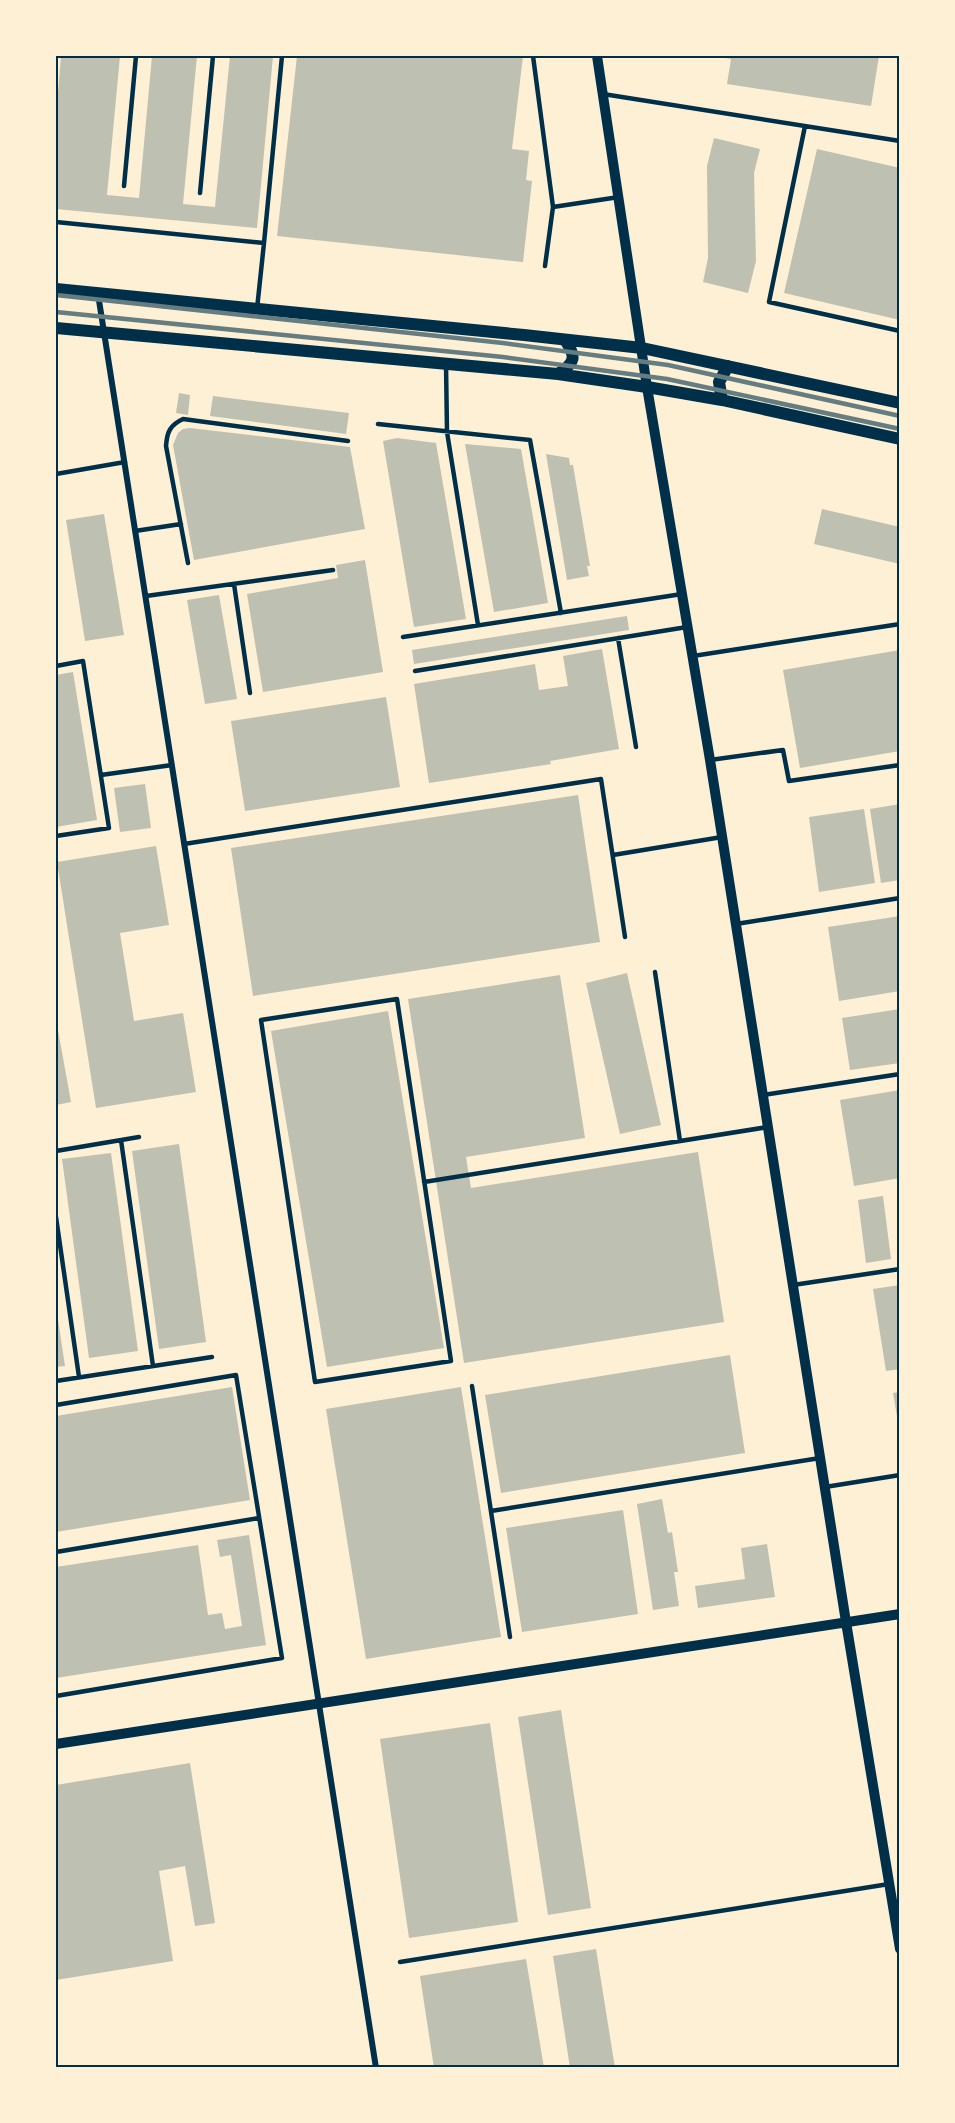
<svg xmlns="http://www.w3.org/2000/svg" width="955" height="2123" font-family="Raleway,sans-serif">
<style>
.building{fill:#bec0b2}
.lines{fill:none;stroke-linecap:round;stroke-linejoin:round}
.service{stroke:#003049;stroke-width:4.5}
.minor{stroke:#003049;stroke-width:6}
.tertiary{stroke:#003049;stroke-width:10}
.secondary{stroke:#003049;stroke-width:12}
.rail{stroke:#657d81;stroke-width:4.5}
.neatline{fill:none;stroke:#003049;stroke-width:2}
</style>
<rect width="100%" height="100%" fill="#fdf0d5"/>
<!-- building -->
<path class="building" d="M61 56H120L107 195 139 198 152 56H197L183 204 215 207 230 56H273L257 228 56 209V118Z
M297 56H523L512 149 529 151 526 180 532 181 523 262 277 236Z
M715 56H879L871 106 727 84 731 59Z
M714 138 760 149 754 173 756 261 748 293 703 282 708 258 707 166Z
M817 149 900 168V320L784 293Z
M179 393 190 395 188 415 176 413Z
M213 396 349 413 346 434 210 416Z
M190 428 350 447 365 529 194 560 173 445 178 433 183 429Z
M397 438 436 443 466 619 414 627 383 441Z
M465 444 521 449 548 603 494 612Z
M546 454 569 458 570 465H573L590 566H587L589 576 567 580Z
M822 509 900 527V564L814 544Z
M104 514 124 635 85 641 66 520Z
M365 560 383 672 263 692 247 594 338 578 336 565Z
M219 595 237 699 205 704 187 600Z
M627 616 629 630 414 664 412 650Z
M602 649 619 749 550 761 551 764 429 783 414 684 535 664 539 690 568 686 563 656Z
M900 650V751L800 768 783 670Z
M73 672 97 820 56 827V675Z
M386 697 400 787 245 811 231 721Z
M145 784 151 828 120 832 114 788Z
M578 795 600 942 253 996 231 848Z
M900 804V880L881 883 870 809Z
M864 809 875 883 819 892 809 817Z
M156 846 169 925 120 933 134 1021 183 1013 196 1092 96 1108 57 862Z
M900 916V991L839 1001 828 927Z
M627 973 661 1125 620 1134 586 983Z
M560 975 585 1138 466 1157 471 1188 698 1152 724 1322 464 1363 408 999Z
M900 1009V1063L850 1070 842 1018Z
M388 1011 444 1348 327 1367 271 1031Z
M56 1019 71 1102 56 1105Z
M900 1090V1178L854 1186 840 1100Z
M179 1144 206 1342 159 1349 132 1151Z
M111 1153 138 1351 89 1358 62 1159Z
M883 1196 891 1259 866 1263 858 1200Z
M900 1285V1369L886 1371 873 1289Z
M57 1313 65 1366 56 1367V1314Z
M730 1355 745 1453 501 1493 485 1395Z
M232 1387 250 1500 56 1532V1416Z
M461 1387 501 1637 366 1659 326 1409Z
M900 1392V1422H898L893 1393Z
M662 1499 668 1533 672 1532 678 1572H674L679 1606 653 1610 637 1504Z
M623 1510 638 1614 522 1632 506 1528Z
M249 1535 266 1645 56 1678V1567L198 1545 208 1615 222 1613 225 1629 242 1626 231 1555 220 1557 217 1540Z
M767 1544 775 1597 698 1608 695 1586 745 1579 741 1548Z
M561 1710 591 1908 548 1915 518 1717Z
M490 1723 518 1922 409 1938 380 1739Z
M190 1763 215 1923 195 1926 185 1866 159 1871 173 1961 56 1980V1785Z
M596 1949 615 2068H570L553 1956Z
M526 1959 544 2068H434L420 1976Z"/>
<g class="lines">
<!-- service -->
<path class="service" d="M533 56 553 207 545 266
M603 94 900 141
M805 126 769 302 900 331
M124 186 136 56
M200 193 213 56
M553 207 619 197
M56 222 264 243 282 56
M257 309 264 243
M446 364 447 432 478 625
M378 424 530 440 561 613
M56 474 125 462
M135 531 181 524
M188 563 166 446C167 432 170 425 183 419L348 441
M234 584 250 693
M146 596 333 570
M403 637 682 594
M618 638 636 747
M693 656 900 624
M56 666 83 661 109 828 56 836
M415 671 687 627
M710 760 783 750 789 781 900 765
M101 775 172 765
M184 844 601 779 625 937
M613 855 722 837
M736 924 900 898
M655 972 680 1141
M397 999 451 1361 315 1382 261 1020Z
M763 1095 900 1074
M121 1140 153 1366
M56 1151 139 1137
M424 1182 768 1127
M56 1217 79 1377
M793 1285 900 1269
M56 1381 212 1357
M472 1386 510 1637
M56 1405 236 1375 282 1658 56 1696
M825 1487 900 1475
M491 1511 820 1458
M56 1552 259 1518
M400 1962 889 1884"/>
<!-- minor -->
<path class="minor" d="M98 294 376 2068"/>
<!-- tertiary -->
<path class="tertiary" d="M597 56 647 387 710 760 846 1622 900 1949
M56 1744 900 1614"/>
<!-- secondary -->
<path class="secondary" d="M56 289 524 335 642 348 900 403
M56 328 558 374 647 387 722 400 900 439
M558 374C575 363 577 357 565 340
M722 400 719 382 728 366"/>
<!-- rail -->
<path class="rail" d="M56 295 503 343 668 365 900 416
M56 312 503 357 667 379 900 429"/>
</g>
<!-- border -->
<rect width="955" height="2123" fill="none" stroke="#fdf0d5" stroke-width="114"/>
<rect x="57" y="57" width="841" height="2009" class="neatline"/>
</svg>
